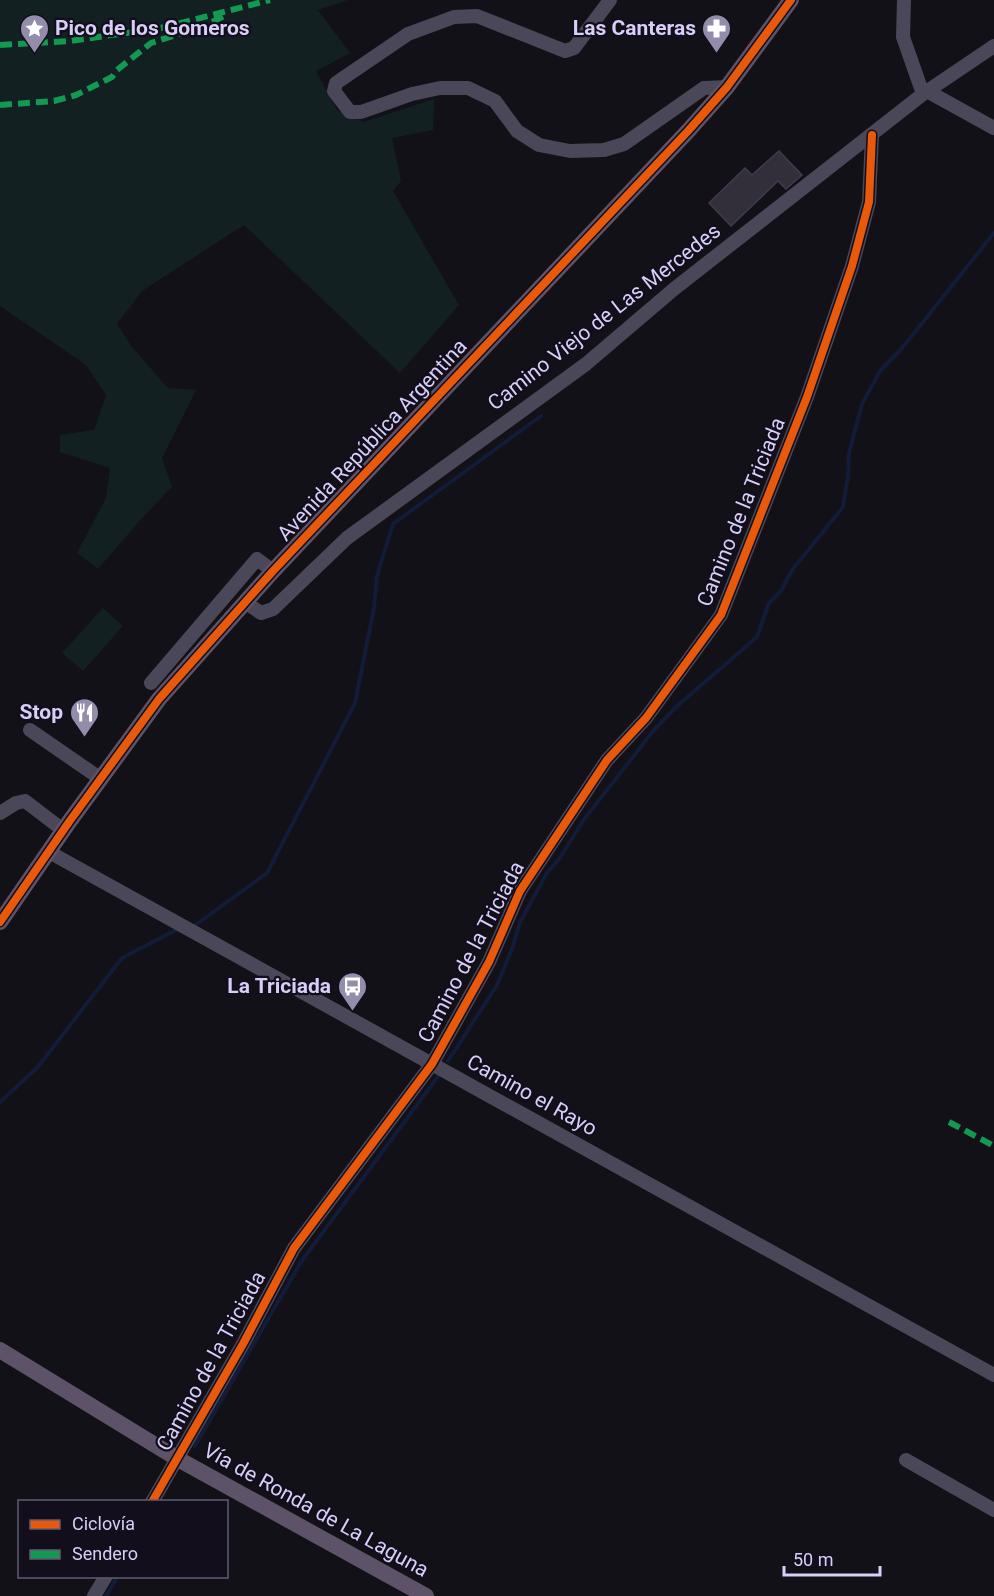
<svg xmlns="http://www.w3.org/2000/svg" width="994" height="1596" font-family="Roboto,sans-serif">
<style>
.green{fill:#122022}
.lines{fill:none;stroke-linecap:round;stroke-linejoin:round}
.stream{stroke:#121b37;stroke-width:4}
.building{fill:#322e3a;stroke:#413b4b;stroke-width:1.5}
.minor{stroke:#494758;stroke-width:14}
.major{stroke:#5d5268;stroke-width:16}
.quiet{stroke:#139951;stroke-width:6;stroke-dasharray:12 6;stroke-linecap:butt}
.cycleway-casing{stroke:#120e1b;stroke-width:11}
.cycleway{stroke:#e8590c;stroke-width:8}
.labels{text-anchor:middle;stroke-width:4.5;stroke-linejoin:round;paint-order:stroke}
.poi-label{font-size:21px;font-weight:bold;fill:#d8cef8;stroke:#120e1b;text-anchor:end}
.street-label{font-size:21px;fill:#d8cef8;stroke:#120e1b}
</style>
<rect width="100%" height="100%" fill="#131118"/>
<!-- green -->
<path class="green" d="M0 0H348L318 10 350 53 316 71 337 110 364 122 434 99 433 130 392 138 401 181 393 191 459 305 400 373 244 225 142 291 117 324 131 346 168 388 196 390 162 458 172 487 143 517 98 569 77 553 106 498 110 468 60 452V435L94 430 106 395 86 365 0 306Z
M103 608 123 626 83 671 62 653Z"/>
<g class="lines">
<!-- stream -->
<path class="stream" d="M194 926 267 873 355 703 374 608 377 576 393 524 541 416
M448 1061 497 985 512 949 520 922 547 873 559 859 585 818 654 730 676 707 757 637 769 603 781 591 792 570 843 507 848 476 849 453 862 404 880 371 903 347 994 233
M0 1102 37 1068 122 958 176 930
M195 1446 301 1262 439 1075
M164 1502V1501
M106 1596 118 1576"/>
</g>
<!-- building -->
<path class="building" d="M779 151 802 175 786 189 778 181 731 226 709 203 745 168 752 175Z"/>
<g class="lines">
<!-- minor -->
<path class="minor" d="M610 0 574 48 565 51 477 16 454 17 408 34 336 83 334 91 350 112H361L412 94 440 88H468L495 101 517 131 539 145 570 151 604 150 624 144 704 88 727 87
M904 0 903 37 923 94
M927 91 994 128
M245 602 261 613 273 609 347 538 586 364 674 289 923 94 994 46
M151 683 257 559 273 571
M30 730 101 779
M0 813 16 803 25 801 63 830
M49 852 994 1375
M906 1460 994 1510
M152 1502 243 1344 294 1248 432 1064 489 962 520 891 607 760 646 718 721 615 807 397 852 266 869 202 872 135
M94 1596 106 1576"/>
<!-- major -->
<path class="major" d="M0 922 69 822 159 699 273 571 688 131 727 87 791 0
M0 1350 178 1459 426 1596"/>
<!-- quiet -->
<path class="quiet" d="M0 45 70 41 161 28 270 0
M0 105 54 101 76 95 112 77 117 70 151 43 204 26 224 16
M949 1122 994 1146"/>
<defs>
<path id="cycleway" d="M0 922 69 822 159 699 273 571 688 131 727 87 791 0
M152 1502 243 1344 294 1248 432 1064 489 962 520 891 607 760 646 718 721 615 807 397 852 266 869 202 872 135"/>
</defs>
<!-- cycleway casing -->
<use href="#cycleway" class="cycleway-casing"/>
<!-- cycleway -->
<use href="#cycleway" class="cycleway"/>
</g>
<!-- icons -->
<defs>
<symbol id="sight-pin" viewBox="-11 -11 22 30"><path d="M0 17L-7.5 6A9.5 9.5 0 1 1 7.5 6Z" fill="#938caa" stroke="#120e1b"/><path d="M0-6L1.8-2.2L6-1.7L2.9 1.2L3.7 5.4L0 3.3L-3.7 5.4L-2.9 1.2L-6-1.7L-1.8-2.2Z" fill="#fff"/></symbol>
<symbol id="pharmacy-pin" viewBox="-11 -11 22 30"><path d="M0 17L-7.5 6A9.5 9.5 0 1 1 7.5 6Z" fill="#938caa" stroke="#120e1b"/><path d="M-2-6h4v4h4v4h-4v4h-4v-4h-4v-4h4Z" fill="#fff"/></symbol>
<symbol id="restaurant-pin" viewBox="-11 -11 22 30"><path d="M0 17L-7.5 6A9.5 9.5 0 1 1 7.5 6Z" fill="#938caa" stroke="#120e1b"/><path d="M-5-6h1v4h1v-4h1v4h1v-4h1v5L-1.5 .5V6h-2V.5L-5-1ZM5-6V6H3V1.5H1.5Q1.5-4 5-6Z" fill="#fff"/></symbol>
<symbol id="bus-pin" viewBox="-11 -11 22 30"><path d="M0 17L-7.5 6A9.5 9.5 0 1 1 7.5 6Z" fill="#938caa" stroke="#120e1b"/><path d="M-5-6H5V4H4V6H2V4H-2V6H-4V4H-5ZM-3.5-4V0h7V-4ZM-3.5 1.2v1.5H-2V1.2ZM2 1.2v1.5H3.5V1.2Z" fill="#fff"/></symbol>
</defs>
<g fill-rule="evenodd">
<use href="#sight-pin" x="18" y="12" width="33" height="45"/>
<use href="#pharmacy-pin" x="700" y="12" width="33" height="45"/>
<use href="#restaurant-pin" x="68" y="696" width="33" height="45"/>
<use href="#bus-pin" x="336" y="970" width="33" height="45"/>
</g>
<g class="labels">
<!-- poi labels -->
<g class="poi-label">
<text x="55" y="35" text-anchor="start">Pico de los Gomeros</text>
<text x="696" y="35">Las Canteras</text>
<text x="63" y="719">Stop</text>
<text x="331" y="993">La Triciada</text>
</g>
<!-- street labels -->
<g class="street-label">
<text transform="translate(604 317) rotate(-38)" y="7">Camino Viejo de Las Mercedes</text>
<text transform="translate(372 440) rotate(-47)" y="7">Avenida República Argentina</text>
<text transform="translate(741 512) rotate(-68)" y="7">Camino de la Triciada</text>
<text transform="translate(471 952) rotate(-62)" y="7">Camino de la Triciada</text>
<text transform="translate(532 1095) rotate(29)" y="7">Camino el Rayo</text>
<text transform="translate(211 1361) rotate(-61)" y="7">Camino de la Triciada</text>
<text transform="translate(316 1510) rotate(29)" y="7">Vía de Ronda de La Laguna</text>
</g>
</g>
<!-- legend -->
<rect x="18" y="1500" width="210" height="78" fill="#120e1b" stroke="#615b73" stroke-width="1.5"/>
<rect x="30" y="1520" width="30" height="9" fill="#e8590c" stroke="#615b73" stroke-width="1.5"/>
<text x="72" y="1530" font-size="18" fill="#d8cef8">Ciclovía</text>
<rect x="30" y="1550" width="30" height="9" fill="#139951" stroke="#615b73" stroke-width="1.5"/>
<text x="72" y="1560" font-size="18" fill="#d8cef8">Sendero</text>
<!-- scale -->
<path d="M784 1566v9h96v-9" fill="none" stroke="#d8cef8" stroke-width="3"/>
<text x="793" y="1566" font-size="18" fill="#d8cef8" stroke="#120e1b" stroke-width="4.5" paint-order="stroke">50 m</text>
</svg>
